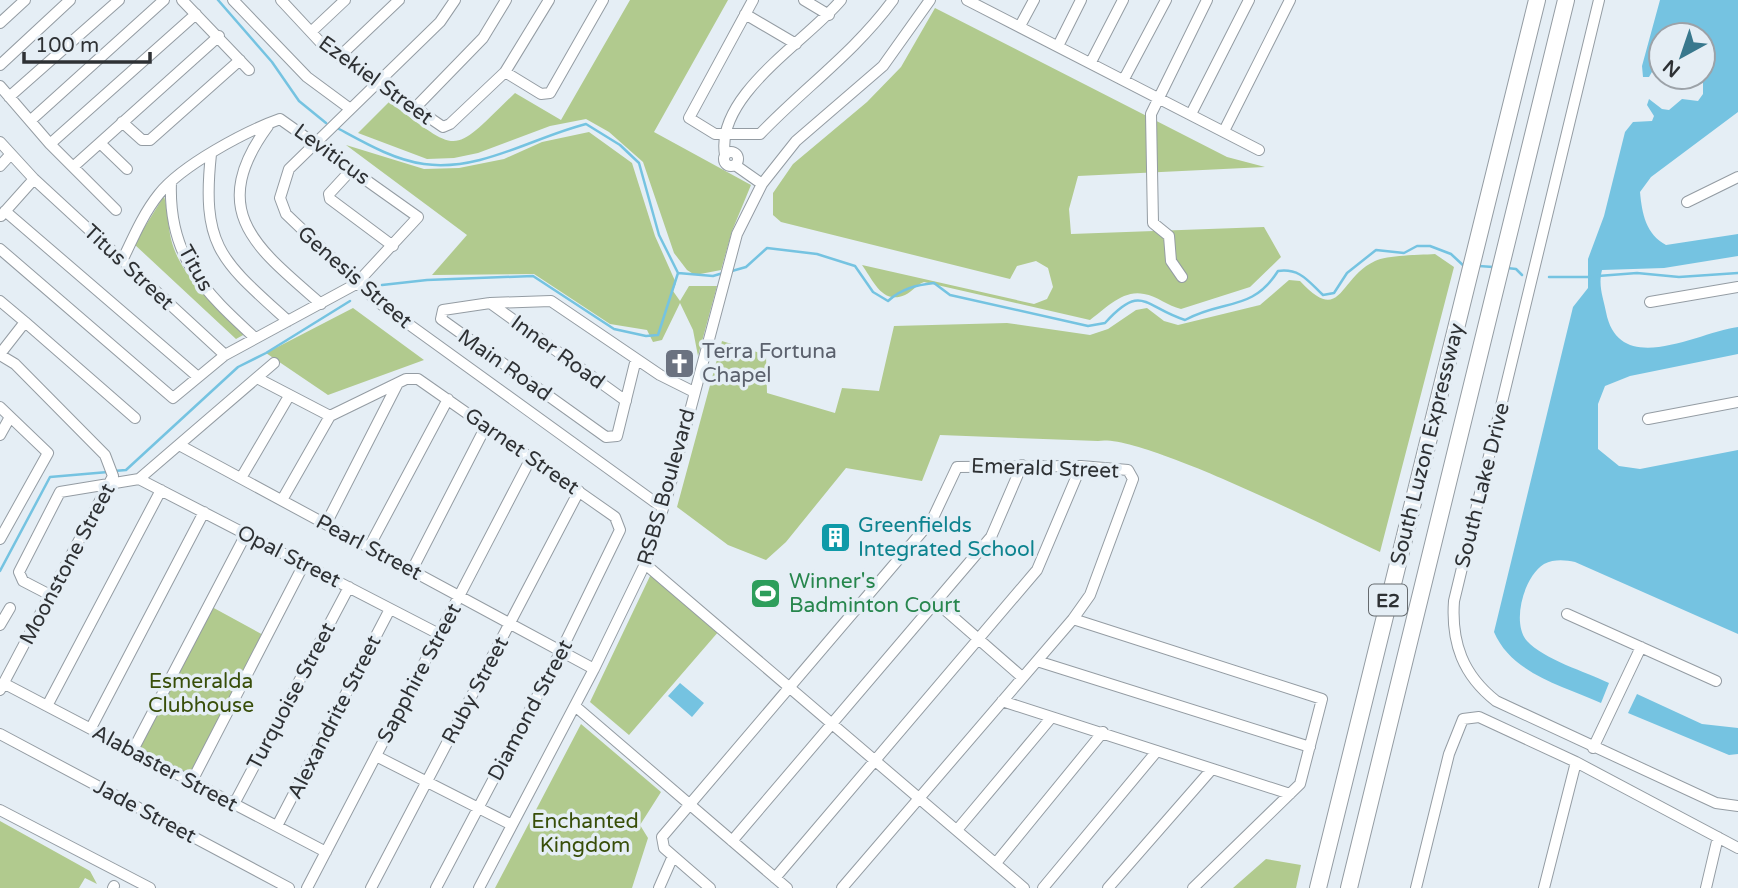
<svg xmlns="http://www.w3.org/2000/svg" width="1738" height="888" font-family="'Varela Round',sans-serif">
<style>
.green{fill:#b1ca8e}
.water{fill:#75c3e1}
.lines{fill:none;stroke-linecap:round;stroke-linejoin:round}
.stream{stroke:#75c3e1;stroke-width:2.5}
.minor-casing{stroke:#949ca3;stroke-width:12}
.highway-casing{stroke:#949ca3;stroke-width:18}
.minor{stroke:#fff;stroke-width:10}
.highway{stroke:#fff;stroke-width:16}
.labels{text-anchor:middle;stroke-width:7;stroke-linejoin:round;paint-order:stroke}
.shield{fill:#e5eef5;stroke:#656a6e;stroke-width:2}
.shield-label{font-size:19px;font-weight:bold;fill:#2e3134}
.street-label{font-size:21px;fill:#2e3134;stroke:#e5eef5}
.worship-label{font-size:21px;fill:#5b616d;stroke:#e5eef5;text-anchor:start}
.culture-label{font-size:21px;fill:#0d838f;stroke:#e5eef5;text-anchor:start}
.leisure-label{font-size:21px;fill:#27864d;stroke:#e5eef5;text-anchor:start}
.park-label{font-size:21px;fill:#384e09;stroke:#e5eef5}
</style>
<rect width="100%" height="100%" fill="#e5eef5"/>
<!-- green -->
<path class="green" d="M630 0H728L654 132 751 185 732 231 721 270 695 275 687 270 674 253 643 162 609 132 586 119 550 126 478 153 454 158 427 159 358 133 389 102C462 155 450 156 515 93L561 120Z
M935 8 1227 157 1265 167 1078 176 1069 209 1071 234 1264 227 1281 257 1250 287 1181 309C1168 306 1157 296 1144 294 1123 289 1105 309 1090 320L924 282C916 285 913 291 905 295 882 305 873 280 862 265L1034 304 1047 299 1053 287 1048 268 1036 261 1017 266 1010 279 781 222 773 215V193L793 164 867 102 901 67Z
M589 132 632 163 655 236 676 283 673 291 680 301 689 286H717L698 356 693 330 680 303 662 340 653 342 647 330 610 324 534 274 432 275 467 235 346 145 424 169 459 168 504 159 542 142Z
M164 196C168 211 168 225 171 239 180 277 218 308 245 334L236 339 134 244Z
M1435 254 1454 267 1380 552C1331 529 1139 432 1098 441L940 435 922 481 846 468 786 542 766 560 728 545 677 507 722 341 766 355 767 393 835 413 842 388 879 391 894 326 1007 323 1090 335 1108 329 1136 310 1147 308 1164 321 1178 325 1260 305 1289 280 1300 281C1342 326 1338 278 1375 261 1387 255 1420 255 1435 254Z
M353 308 424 360 328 395 266 353Z
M651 574 719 631 629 735 590 702Z
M212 607 267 637 192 777 136 749Z
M581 724 661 792 640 825 648 838 632 888H495Z
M0 821 90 871 97 884 85 878 79 888H0Z
M1266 859 1301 865 1296 888H1233Z"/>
<!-- water -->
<path class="water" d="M1660 0H1738V112L1651 177 1640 192C1642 214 1646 234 1666 245L1738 234V256L1664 268 1602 270C1598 286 1603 296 1606 312 1619 379 1698 332 1738 327V354L1630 376 1605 386 1598 404V449L1619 466 1640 469 1738 450V634L1575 562C1565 560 1554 559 1544 564 1524 576 1511 623 1527 641 1543 659 1586 672 1609 683L1601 703C1563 686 1512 674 1494 632L1573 307 1588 288V259L1604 216 1625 132 1633 122 1652 121 1654 116 1647 105 1649 99 1662 109 1669 110 1682 99 1698 101 1703 94V35H1661L1656 65 1649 77H1643L1642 66Z
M680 683 704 703 692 717 668 696Z
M1637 694 1702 724 1738 728V754L1729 755 1628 713Z"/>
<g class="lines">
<!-- stream -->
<path class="stream" d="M218 0 272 62 299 101 326 123
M339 129C365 143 394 160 424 164 480 172 534 137 586 124L620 145 639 163 659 235 678 273 713 276 723 273
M1479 266 1493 267
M1507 268 1516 269 1522 275
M732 271 746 267 767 248 817 254 855 266 873 292 888 301C901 289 916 285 934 283L950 295 1088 326 1105 323C1142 282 1144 307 1185 320 1223 299 1252 312 1278 271 1300 268 1308 281 1323 295L1334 293 1347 273 1376 250 1404 253 1417 246H1430L1451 254 1465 267
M1598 276 1637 273 1679 277 1738 273
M1549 277H1592
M382 285 427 280 533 276 614 329 646 336 658 335 678 273
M114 471 126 470 238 367 266 353 350 301
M0 571 50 477 108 472"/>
<defs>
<path id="minor" d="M182 0 249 70
M233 0 307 77 349 108
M281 0 322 44 443 127 450 124 505 72 549 0
M455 0 440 22 289 169 280 198 286 214 378 302 663 508
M753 0 689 118 715 134H760C804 88 855 52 893 0
M804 0 829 15
M967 0 1259 150
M1599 0 1454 601C1451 643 1463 675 1496 701L1716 803 1738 806
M745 14 796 44
M0 23 25 0
M1020 26 1034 0
M311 32 345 0
M1058 46 1081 0
M339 57 399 0
M1091 62 1123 0
M0 65 70 0
M505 72 541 94 550 93 603 0
M1124 79 1166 0
M0 86 50 144 116 210
M9 97 119 0
M414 109 483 38 506 0
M1191 114 1249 0
M30 121 164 0
M122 122 142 140H150L240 60
M268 126C205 212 258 249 321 304
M1224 131 1290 0
M0 142 34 179 225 355
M100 143 127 169
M50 144 196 14
M724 159a7 7 0 1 1 14 0a7 7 0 1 1-14 0Z
M211 154C201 248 222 261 288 321
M725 155C715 95 807 41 841 0
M735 165 762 184
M0 166 11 154
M73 167 219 36
M352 169 329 194 330 199 393 246
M171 182C168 257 204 291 255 338
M1687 202 1738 177
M5 211 198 377
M1 216 34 179
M0 249 173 398 225 355 356 284 418 217 280 119C246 131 182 165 159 194 143 214 133 238 122 261
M1182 277 1171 261 1169 236 1153 223 1151 114 1207 0
M0 301 25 322
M1650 302 1738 287
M490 303 626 401
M0 354 25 322 135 418
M0 355 15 364 105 455 113 476 0 690
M636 359 617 436 606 437 441 319 443 310 490 303 551 301 660 375 694 392
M257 378 330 416 406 379H418L615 517 620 530 561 651 436 888
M0 407 48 453 0 539
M1648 419 1738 402
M0 435 10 417
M181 446 594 669
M241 478 289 396
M139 479 439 634
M282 500 330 416
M326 524 398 383
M369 547 448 399
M645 564 1024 888
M412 570 486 426
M50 595 23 581 19 572 60 492 139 479 274 363
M936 602 1022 677
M1567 614 1716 681
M1073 619 1322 699 1300 784 1193 888
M0 625 10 608
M1037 661 1310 747
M5 684 326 852
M1002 701 1290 794
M47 706 161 490
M575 706 787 888
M91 728 204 512
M0 734 289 888
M1593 748 1641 647
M133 750 246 534
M376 756 512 825
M192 781 304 564
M234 804 349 587
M0 810 150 888
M277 826 390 609
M957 830 1051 718
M732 841 991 537 1022 465
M996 863 1103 732
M775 878 1037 570 1081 466
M113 888 114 886
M307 888 531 458
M371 888 579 491
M479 888 594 669 645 564 669 490 737 234 762 184 796 141 883 66 930 0
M659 888 673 856
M710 888 664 848 662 837 932 520 957 467 1081 466 1128 470 1133 479 1090 595 1073 619 842 888
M1043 888 1157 751
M1108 888 1212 769
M1416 888 1449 754 1463 719 1479 717 1576 762 1738 848
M1544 888 1576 762
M1706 888 1718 837"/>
<path id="highway" d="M1318 888 1537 0
M1349 888 1566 0"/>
</defs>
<!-- minor casing -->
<use href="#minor" class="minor-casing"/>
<!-- highway casing -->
<use href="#highway" class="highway-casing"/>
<!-- minor -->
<use href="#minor" class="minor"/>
<!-- highway -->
<use href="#highway" class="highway"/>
</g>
<!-- icons -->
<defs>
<symbol id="church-square" viewBox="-11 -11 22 22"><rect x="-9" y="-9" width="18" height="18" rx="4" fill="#6b7280" stroke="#e5eef5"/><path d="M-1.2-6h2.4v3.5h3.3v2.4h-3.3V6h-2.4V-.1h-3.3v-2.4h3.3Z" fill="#fff"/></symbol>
<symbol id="building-square" viewBox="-11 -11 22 22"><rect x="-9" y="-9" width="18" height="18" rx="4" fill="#0f9aa8" stroke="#e5eef5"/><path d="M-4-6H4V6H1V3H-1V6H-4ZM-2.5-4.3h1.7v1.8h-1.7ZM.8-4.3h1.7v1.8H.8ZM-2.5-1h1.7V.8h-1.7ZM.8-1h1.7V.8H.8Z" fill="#fff"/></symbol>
<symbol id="stadium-square" viewBox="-11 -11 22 22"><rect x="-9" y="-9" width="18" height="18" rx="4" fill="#2e9e5b" stroke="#e5eef5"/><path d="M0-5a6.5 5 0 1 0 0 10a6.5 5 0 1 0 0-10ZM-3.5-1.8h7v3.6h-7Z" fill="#fff"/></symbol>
</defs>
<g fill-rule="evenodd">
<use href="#church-square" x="662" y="346" width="35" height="35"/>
<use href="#building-square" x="818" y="520" width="35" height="35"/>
<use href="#stadium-square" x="748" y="576" width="35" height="35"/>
</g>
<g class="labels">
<!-- shield labels -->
<rect class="shield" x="1369" y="584.5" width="38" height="31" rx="5"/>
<g class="shield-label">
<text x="1388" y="607">E2</text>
</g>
<!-- street labels -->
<g class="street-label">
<text transform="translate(376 80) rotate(36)" y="7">Ezekiel Street</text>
<text transform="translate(332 154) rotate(36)" y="7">Leviticus</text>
<text transform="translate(129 267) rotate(43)" y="7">Titus Street</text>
<text transform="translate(196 268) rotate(61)" y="7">Titus</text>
<text transform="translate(355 277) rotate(41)" y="7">Genesis Street</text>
<text transform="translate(558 352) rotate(36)" y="7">Inner Road</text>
<text transform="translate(505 365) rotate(35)" y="7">Main Road</text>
<text transform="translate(1427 444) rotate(-76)" y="7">South Luzon Expressway</text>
<text transform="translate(522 451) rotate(35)" y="7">Garnet Street</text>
<text transform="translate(1045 468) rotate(2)" y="7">Emerald Street</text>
<text transform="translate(1482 485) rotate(-76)" y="7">South Lake Drive</text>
<text transform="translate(666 487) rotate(-74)" y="7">RSBS Boulevard</text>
<text transform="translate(369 547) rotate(28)" y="7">Pearl Street</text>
<text transform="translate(289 556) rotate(27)" y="7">Opal Street</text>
<text transform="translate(67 564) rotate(-62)" y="7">Moonstone Street</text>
<text transform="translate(419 673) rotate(-62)" y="7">Sapphire Street</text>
<text transform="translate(475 690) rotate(-62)" y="7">Ruby Street</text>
<text transform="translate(291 696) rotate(-62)" y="7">Turquoise Street</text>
<text transform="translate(530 710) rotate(-62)" y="7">Diamond Street</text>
<text transform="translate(334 717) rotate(-63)" y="7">Alexandrite Street</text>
<text transform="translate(165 768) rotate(28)" y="7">Alabaster Street</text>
<text transform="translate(145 811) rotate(28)" y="7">Jade Street</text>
</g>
<!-- worship labels -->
<g class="worship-label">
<text x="702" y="358">Terra Fortuna<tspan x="702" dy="24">Chapel</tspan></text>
</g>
<!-- culture labels -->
<g class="culture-label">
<text x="858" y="532">Greenfields<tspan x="858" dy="24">Integrated School</tspan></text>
</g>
<!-- leisure labels -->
<g class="leisure-label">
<text x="789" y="588">Winner's<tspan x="789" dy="24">Badminton Court</tspan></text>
</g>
<!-- park labels -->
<g class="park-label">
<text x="201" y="688">Esmeralda<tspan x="201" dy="24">Clubhouse</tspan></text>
<text x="585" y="828">Enchanted<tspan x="585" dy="24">Kingdom</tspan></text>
</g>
</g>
<!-- north arrow -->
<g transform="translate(1682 56) rotate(220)"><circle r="33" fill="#e5eef5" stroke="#9ca2a8" stroke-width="2"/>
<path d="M0-5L12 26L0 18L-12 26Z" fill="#39788d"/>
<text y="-10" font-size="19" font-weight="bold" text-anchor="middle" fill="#2e3134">N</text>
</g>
<!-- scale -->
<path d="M24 52v10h126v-10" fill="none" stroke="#2e3134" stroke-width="3.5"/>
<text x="35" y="52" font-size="21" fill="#2e3134" stroke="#e5eef5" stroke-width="5" paint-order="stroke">100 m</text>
</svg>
